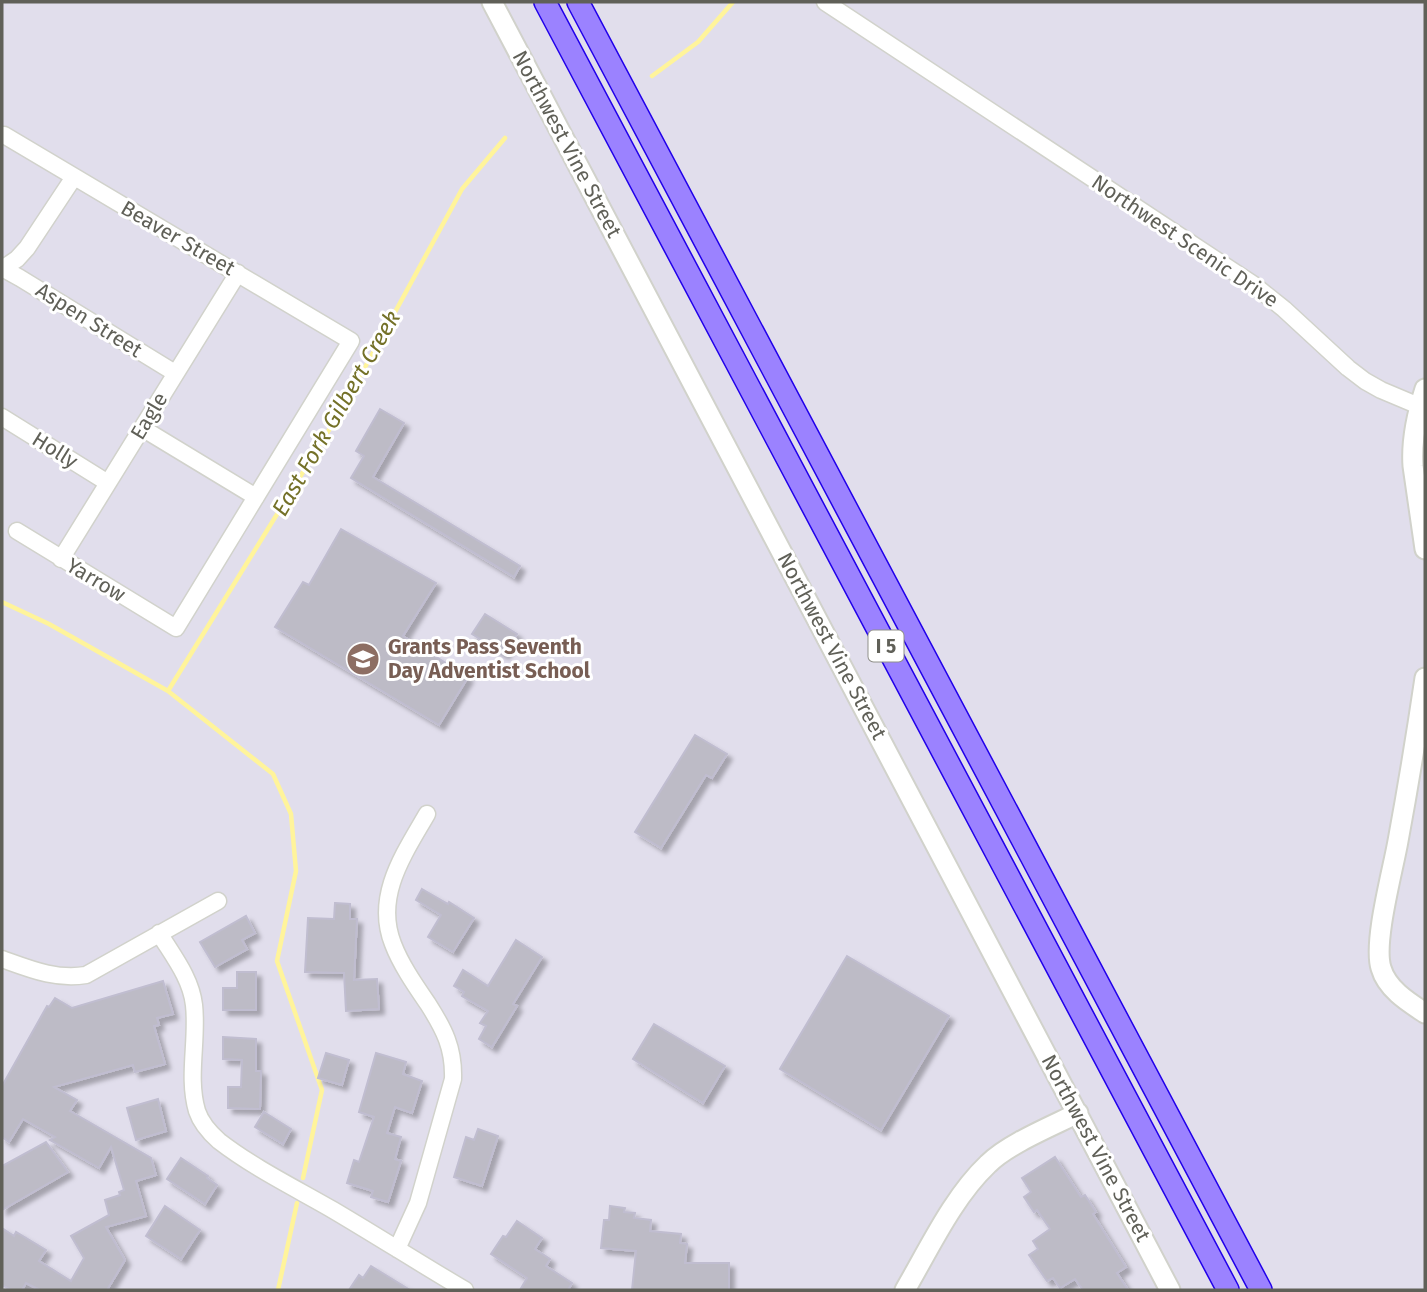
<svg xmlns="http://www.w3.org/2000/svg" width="1427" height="1292" font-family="'Fira Sans',sans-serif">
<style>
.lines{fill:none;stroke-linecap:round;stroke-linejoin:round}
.stream{stroke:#fff49b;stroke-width:4.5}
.building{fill:#bdbbc6;stroke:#c0bdd0;stroke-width:2;filter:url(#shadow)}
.minor-casing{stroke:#d1d2cb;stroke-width:19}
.tertiary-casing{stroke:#d1d2cb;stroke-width:23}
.motorway-casing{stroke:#2100ea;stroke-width:24}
.minor{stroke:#fff;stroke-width:16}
.tertiary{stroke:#fff;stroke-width:19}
.motorway{stroke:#9b82ff;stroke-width:21}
.labels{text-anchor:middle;stroke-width:6;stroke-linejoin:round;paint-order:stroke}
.shield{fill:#fff;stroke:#90908a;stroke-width:2}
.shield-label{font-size:19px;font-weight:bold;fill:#606058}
.street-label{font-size:21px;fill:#606058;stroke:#fff}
.education-label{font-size:21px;font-weight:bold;fill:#785e54;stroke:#fff;text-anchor:start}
.water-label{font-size:23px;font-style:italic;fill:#747128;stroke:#fff}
</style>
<defs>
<filter id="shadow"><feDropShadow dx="5" dy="5" stdDeviation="2" flood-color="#0004"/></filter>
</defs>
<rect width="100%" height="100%" fill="#e1deec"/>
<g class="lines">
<!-- stream -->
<path class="stream" d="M652 76 698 42 733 2
M2 602 49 624 168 691 273 774 291 814 296 871 277 961 322 1090 303 1178
M168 691 345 404 462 189 505 138
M278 1290 297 1203"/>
</g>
<!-- building -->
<path class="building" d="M380 409 404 423 373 477 520 566 514 577 351 478 364 456 356 451Z
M341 529 436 583 403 636 468 677 439 725 275 627 303 582 309 585Z
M485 614 517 634 504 654 472 634Z
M695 735 727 754 712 778 706 775 661 848 635 832Z
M422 889 448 904 449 902 474 918 453 952 428 937 441 915 416 900Z
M335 903 350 904V919H357L354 980 377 979 379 1009 346 1011 344 973 305 972 308 918 334 919Z
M246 916 255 933 242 940 247 949 215 967 200 942Z
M516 940 542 957 513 1004 517 1006 492 1047 479 1039 486 1026 480 1023 488 1011 462 996 464 992 454 986 463 970 488 986Z
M847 956 949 1016 881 1130 780 1069Z
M237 972H256V1010H223V988H237Z
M163 981 173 1014 157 1018 159 1025 154 1026 165 1064 135 1072 133 1065 54 1087 77 1100 70 1111 151 1158 156 1175 136 1181 146 1216 106 1227 125 1260 107 1290H40L26 1283 22 1290H11L2 1285V1228L14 1236 16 1232 46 1250 39 1261 71 1281 84 1258 71 1236 109 1215 105 1200 120 1195 119 1192 124 1190 111 1147 99 1168 50 1140 55 1137 23 1119 9 1142 2 1137V1086L47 1006 49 1007 55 998 72 1008Z
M654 1024 725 1066 703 1103 633 1059Z
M223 1037 256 1039V1071H261L260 1109 228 1108V1087H241L242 1060 223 1059Z
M326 1053 349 1060 342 1085 318 1078Z
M376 1053 406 1062 403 1074 422 1081 412 1113 395 1107 387 1133 401 1137 395 1159 401 1161 388 1202 371 1197 373 1191 347 1183 354 1160 359 1162 374 1117 359 1112Z
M158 1099 166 1131 136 1140 127 1108Z
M264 1112 291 1129 283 1144 255 1127Z
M478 1129 498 1136 482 1186 454 1177 466 1137 474 1140Z
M46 1142 68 1172 2 1210V1166Z
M1055 1157 1081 1197 1085 1195 1096 1212 1093 1214 1126 1267 1117 1273 1128 1290H1083L1075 1279 1060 1288 1053 1278 1047 1281 1029 1255 1038 1249 1033 1241 1050 1229 1037 1210 1034 1212 1024 1197 1031 1192 1022 1178Z
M181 1158 208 1176 207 1178 217 1185 205 1204 167 1179Z
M165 1206 200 1230 181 1259 146 1236Z
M610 1206 625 1208 624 1212 635 1213 634 1218 651 1220 650 1231 681 1234 680 1243 687 1244 685 1263H729V1290H632L636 1251 601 1248 604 1220H609Z
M517 1221 542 1238 535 1249 550 1259 546 1266 572 1283 568 1290H520L527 1278 491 1254 503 1236 506 1237Z
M371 1266 410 1290H349L359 1275 363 1278Z"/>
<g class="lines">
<defs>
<path id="minor" d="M825 2 1254 285 1284 309 1348 368 1365 381 1381 390 1419 406
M4 135 351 341 176 628 17 531
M2 268 20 278 175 373
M2 269 17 259 27 248 74 177
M2 417 108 483
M142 428 256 497
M61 559 238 273
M159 933C173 956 191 978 194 1005 198 1040 187 1077 197 1111 201 1123 210 1133 219 1141 254 1168 295 1188 333 1210 377 1236 421 1264 465 1290
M2 959C30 969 56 980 86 975L218 901
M397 1249 418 1203 453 1079C454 1048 444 1029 428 1004 415 985 401 965 393 944 374 896 404 854 427 814"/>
<path id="tertiary" d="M492 2 1170 1290
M1425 389C1417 414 1411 439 1413 466L1425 549
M1425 678C1417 732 1408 787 1398 841 1393 870 1373 942 1381 968 1387 989 1408 1002 1425 1013
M905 1290C929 1249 953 1197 988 1164 1008 1144 1052 1126 1078 1113"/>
<path id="motorway" d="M545 2 1228 1290
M578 2 1261 1290"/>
</defs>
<!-- minor casing -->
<use href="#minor" class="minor-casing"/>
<!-- tertiary casing -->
<use href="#tertiary" class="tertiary-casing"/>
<!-- motorway casing -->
<use href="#motorway" class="motorway-casing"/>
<!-- minor -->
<use href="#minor" class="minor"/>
<!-- tertiary -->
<use href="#tertiary" class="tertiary"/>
<!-- motorway -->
<use href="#motorway" class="motorway"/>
</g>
<!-- icons -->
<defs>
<symbol id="school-disc" viewBox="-11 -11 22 22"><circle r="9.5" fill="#8d6e63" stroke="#fff"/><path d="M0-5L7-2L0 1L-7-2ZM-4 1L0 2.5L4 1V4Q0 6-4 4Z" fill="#fff"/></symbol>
</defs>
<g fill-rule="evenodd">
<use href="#school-disc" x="344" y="640" width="38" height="38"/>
</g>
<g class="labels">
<!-- shield labels -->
<rect class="shield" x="868.5" y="630.5" width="35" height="31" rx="5"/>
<g class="shield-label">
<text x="886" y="653">I 5</text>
</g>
<!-- street labels -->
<g class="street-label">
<text transform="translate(567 144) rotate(62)" y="7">Northwest Vine Street</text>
<text transform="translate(178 238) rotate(30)" y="7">Beaver Street</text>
<text transform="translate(1185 241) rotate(34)" y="7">Northwest Scenic Drive</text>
<text transform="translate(89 320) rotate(32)" y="7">Aspen Street</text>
<text transform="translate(149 416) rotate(-59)" y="7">Eagle</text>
<text transform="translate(55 450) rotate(32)" y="7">Holly</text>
<text transform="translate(96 580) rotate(31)" y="7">Yarrow</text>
<text transform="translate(832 646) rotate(62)" y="7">Northwest Vine Street</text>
<text transform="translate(1096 1148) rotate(62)" y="7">Northwest Vine Street</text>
</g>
<!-- education labels -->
<g class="education-label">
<text x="388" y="654">Grants Pass Seventh<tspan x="388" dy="24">Day Adventist School</tspan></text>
</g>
<!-- water labels -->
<g class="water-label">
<text transform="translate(336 413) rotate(-60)" y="8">East Fork Gilbert Creek</text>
</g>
</g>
<!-- border -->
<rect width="1427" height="1292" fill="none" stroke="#606058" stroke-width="7"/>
</svg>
